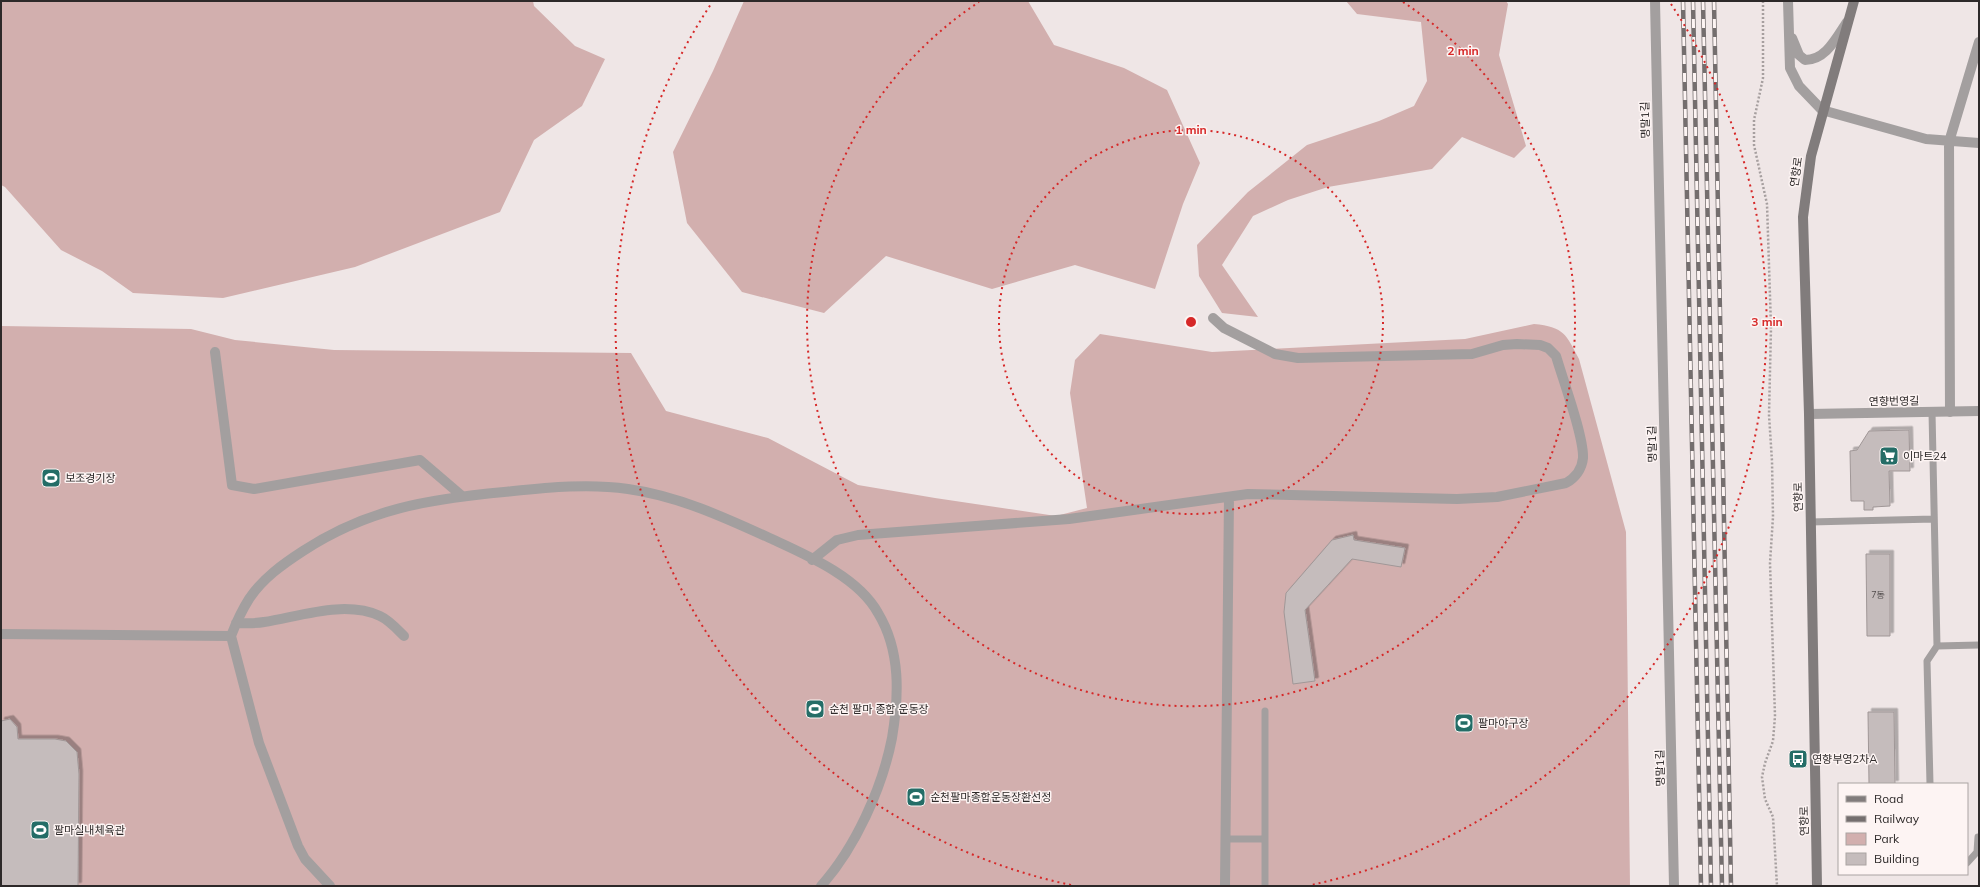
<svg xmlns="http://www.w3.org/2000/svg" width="1980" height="887" font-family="Mulish,'Noto Sans KR',sans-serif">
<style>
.green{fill:#d2afae}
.building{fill:#c5bcbc;stroke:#a09797;filter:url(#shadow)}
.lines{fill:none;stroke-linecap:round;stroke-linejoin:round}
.path{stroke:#a69f9f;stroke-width:2.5;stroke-dasharray:2 2;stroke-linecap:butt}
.service{stroke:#a39f9f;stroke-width:7}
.minor{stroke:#a39f9f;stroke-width:10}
.tertiary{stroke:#a39f9f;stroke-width:10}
.secondary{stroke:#817c7c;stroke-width:10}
.rail-casing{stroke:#746e6e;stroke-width:4.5}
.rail{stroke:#fdf4f3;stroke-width:3;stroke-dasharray:9;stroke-linecap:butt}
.ring{fill:none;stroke:#d62828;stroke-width:2;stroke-dasharray:2 4}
.labels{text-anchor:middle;stroke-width:3;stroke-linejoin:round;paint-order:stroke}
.number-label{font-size:9px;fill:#534e4e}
.street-label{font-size:11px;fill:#2d2929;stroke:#fdf4f3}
.poi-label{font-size:11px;fill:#2d2929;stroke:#fdf4f3;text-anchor:start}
.centre{fill:#d62828;stroke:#fdf4f3;stroke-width:2}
.ring-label{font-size:12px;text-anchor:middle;font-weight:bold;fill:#d62828;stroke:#fdf4f3;stroke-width:3;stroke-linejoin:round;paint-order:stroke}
</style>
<defs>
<filter id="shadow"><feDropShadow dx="3.5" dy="-3.5" stdDeviation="0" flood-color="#0004"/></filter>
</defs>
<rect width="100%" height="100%" fill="#efe6e6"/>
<!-- green -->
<path class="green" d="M1 1H533L534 6 575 46 605 59 582 106 534 140 500 212 355 267 223 298 133 293 102 271 61 250 5 187 1 185Z
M744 1H1028L1054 45 1124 68 1167 90 1200 163 1183 204 1155 289 1075 265 992 289 886 256 824 313 742 292 687 223 673 152 713 71Z
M1346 1H1506L1508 4 1499 55 1526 146 1514 158 1462 137 1432 169 1328 187 1288 200 1253 216 1222 265 1258 317 1222 313 1199 276 1197 245 1248 192 1307 145 1379 121 1414 106 1427 81 1421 22 1357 14Z
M1534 324C1564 327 1566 334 1579 359L1626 532 1630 886H1V326L191 329 235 340 334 350 631 353 666 411 768 438 858 485 935 498 1056 516 1087 508 1070 393 1075 360 1100 334 1212 352 1465 339Z"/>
<!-- building -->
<path class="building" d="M1909 430 1910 471H1889L1890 506 1873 507V510H1864V501H1851L1850 451 1857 450 1869 431Z
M1353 535 1354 540 1405 548 1401 567 1352 559 1305 610 1315 681 1293 684 1284 612 1286 593 1332 540Z
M1866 554H1890V636H1867Z
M1868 712H1894L1895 784H1869Z
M10 719 17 727 18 739H55L66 741 77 752 79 774 78 886H1V721Z"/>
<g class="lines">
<!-- path -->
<path class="path" d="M1763 1V78L1754 120V145L1767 204 1771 327 1769 415 1772 461 1773 517 1770 563 1775 716 1773 741 1765 763 1762 777 1765 799 1773 817 1777 886"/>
<!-- service -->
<path class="service" d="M1932 412 1937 646 1979 645
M1810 522 1934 519
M1930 784 1927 661 1937 646
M1225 839H1265
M1967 863 1977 852 1978 837
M1265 886V711"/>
<!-- minor -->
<path class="minor" d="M1655 1 1674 886
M1788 1 1790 68 1799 86 1822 110 1926 139 1979 143
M1792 38 1799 55 1805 60C1826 60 1836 38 1847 22
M215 352 232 485 254 489 420 460 462 496
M1950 412 1949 142 1979 42
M812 560 837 540 858 535 1069 519 1248 494 1457 499 1497 497 1566 483C1575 478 1582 469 1583 458 1584 437 1563 380 1556 356L1548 348 1540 345 1517 344 1503 345 1472 354 1298 358 1275 354 1224 328 1213 318
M236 623C246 623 255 624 264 622 301 616 345 600 380 616 389 620 397 629 404 636
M330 886 305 859 298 846 259 743 231 636C236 623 242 610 249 599 263 578 283 564 303 551 367 509 429 499 504 492 544 488 587 483 628 489 679 496 728 519 774 540 809 556 859 578 878 613 901 651 899 696 892 738 882 789 855 848 821 886
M1225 886 1229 497"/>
<!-- tertiary -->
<path class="tertiary" d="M1809 414 1979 411
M1 634 231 636"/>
<!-- secondary -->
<path class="secondary" d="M1817 886 1809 414 1803 217 1811 156 1854 1"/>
<defs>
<path id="rail" d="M1683 1 1701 886
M1693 1 1711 886
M1703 1 1722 886
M1714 1 1731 886"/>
</defs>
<!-- rail casing -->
<use href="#rail" class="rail-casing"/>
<!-- rail -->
<use href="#rail" class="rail"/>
</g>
<!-- distance rings -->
<g class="ring">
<circle cx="1191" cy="322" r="192"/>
<path d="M1403 2A384 384 0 1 1 979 2"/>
<path d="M1071 885A576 576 0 0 1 711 4M1671 4A576 576 0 0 1 1311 885"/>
</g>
<!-- icons -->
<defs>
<symbol id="supermarket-square" viewBox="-11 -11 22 22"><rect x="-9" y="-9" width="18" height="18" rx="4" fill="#246d67" stroke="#fdf4f3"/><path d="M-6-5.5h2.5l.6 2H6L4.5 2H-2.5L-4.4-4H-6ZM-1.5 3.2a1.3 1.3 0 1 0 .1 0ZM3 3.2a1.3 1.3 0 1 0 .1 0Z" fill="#fff"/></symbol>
<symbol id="stadium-square" viewBox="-11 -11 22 22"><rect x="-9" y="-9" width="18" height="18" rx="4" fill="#246d67" stroke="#fdf4f3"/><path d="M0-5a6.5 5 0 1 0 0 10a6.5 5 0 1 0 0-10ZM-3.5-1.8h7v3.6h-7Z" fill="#fff"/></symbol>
<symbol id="bus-square" viewBox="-11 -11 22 22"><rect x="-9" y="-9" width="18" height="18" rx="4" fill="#246d67" stroke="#fdf4f3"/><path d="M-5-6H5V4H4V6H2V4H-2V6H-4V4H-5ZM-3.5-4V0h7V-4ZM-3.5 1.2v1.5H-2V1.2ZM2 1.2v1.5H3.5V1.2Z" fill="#fff"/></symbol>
</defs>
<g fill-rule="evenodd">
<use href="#supermarket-square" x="1878" y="445" width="22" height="22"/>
<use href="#stadium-square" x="40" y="467" width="22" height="22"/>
<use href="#stadium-square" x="804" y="698" width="22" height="22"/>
<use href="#stadium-square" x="1453" y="712" width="22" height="22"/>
<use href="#bus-square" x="1787" y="748" width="22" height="22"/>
<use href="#stadium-square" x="905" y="786" width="22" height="22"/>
<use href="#stadium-square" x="29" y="819" width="22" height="22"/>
</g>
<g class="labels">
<!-- number labels -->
<g class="number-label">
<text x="1878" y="598">7동</text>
</g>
<!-- street labels -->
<g class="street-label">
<text transform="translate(1645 120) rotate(-91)" y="4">명말1길</text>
<text transform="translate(1796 172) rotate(-82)" y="4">연향로</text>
<text transform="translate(1894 401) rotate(-1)" y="4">연향번영길</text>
<text transform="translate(1652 444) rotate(-91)" y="4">명말1길</text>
<text transform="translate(1798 497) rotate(-91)" y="4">연향로</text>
<text transform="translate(1660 768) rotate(-91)" y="4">명말1길</text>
<text transform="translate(1804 821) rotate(-91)" y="4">연향로</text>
</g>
<!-- poi labels -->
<g class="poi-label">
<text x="1903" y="460">이마트24</text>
<text x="65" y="482">보조경기장</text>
<text x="829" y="713">순천 팔마 종합 운동장</text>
<text x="1478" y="727">팔마야구장</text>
<text x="1812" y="763">연향부영2차A</text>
<text x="930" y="801">순천팔마종합운동장환선정</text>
<text x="54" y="834">팔마실내체육관</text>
</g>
</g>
<circle cx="1191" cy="322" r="6" class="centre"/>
<g class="ring-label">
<text x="1463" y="55">2 min</text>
<text x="1191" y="134">1 min</text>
<text x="1767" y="326">3 min</text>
</g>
<!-- border -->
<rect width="1980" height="887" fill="none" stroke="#2d2929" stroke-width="4"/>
<!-- legend -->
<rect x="1838" y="783" width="130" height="92" fill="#fdf4f3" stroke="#aaa3a2"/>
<rect x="1846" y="796" width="20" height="6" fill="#817c7c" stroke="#aaa3a2"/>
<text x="1874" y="803" font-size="12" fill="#2d2929">Road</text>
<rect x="1846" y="816" width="20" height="6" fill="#746e6e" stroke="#aaa3a2"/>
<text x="1874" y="823" font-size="12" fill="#2d2929">Railway</text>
<rect x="1846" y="833" width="20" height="12" fill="#d2afae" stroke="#aaa3a2"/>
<text x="1874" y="843" font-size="12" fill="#2d2929">Park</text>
<rect x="1846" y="853" width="20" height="12" fill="#c5bcbc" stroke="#aaa3a2"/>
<text x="1874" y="863" font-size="12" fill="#2d2929">Building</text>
</svg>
